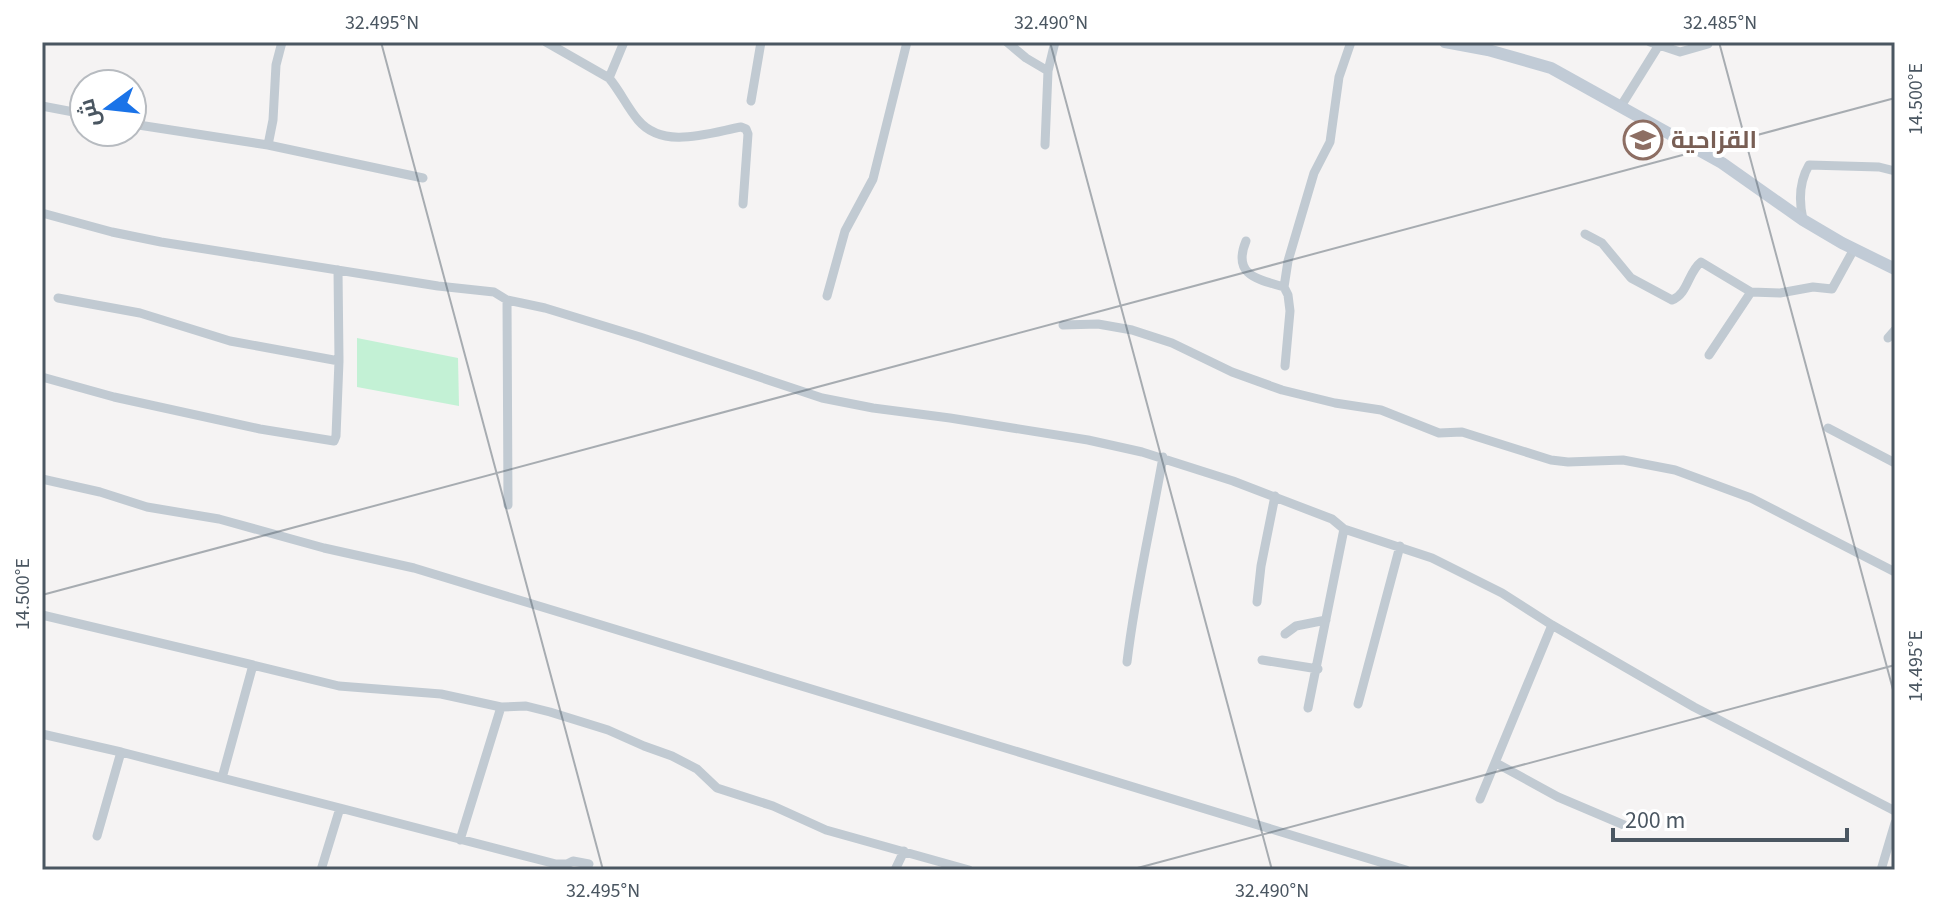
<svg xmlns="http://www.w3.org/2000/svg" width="1937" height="912" font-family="'Source Sans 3',Cairo,sans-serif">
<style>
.green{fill:#c3f1d5}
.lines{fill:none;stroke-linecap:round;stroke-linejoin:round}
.street{stroke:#c1cad2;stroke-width:9}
.secondary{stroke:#c1cbd6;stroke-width:12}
.ticks{fill:none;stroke:#4a5661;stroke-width:2;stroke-opacity:0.45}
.labels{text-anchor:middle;stroke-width:8;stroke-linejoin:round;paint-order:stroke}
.education-label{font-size:24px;font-weight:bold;fill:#785e54;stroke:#fff;text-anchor:start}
.neatline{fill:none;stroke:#4a5661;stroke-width:3}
.ticks-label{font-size:20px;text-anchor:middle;fill:#4a5661}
</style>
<rect width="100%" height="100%" fill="#f5f3f3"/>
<!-- green -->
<path class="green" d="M357 338 458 358 459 406 357 387Z"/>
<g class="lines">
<!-- street -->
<path class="street" d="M546 42 609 78 624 42
M1007 42 1026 58 1048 71
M1650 42 1680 52 1708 44
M609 78C620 91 627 107 638 120 663 150 709 133 741 127L746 129 748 134 743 204
M751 101 761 42
M42 106 84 114
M1621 106 1659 45
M132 124 268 145 273 120 276 65 282 42
M268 145 423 178
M1045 145 1048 71 1055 42
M42 213 112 232 161 242 438 286 494 292 507 300 545 308 640 337 822 398 873 408 950 418 1088 440 1142 452 1233 481 1332 519 1344 529 1432 558 1502 593 1552 625 1694 707 1895 811
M1803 220C1799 202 1799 182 1809 165L1879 167 1895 171
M1585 234 1602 243 1631 278 1672 300C1688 294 1688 272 1701 262L1751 292 1780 293 1813 287 1832 289 1854 249
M1246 241C1232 275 1257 279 1284 287
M338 270 339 361
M827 296 845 231 873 179 907 42
M507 300 508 505
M1063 325 1098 324 1132 330 1172 343 1232 372 1282 390 1335 403 1381 410 1439 433 1462 432 1551 460 1568 462 1623 460 1675 470 1751 498 1895 572
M1888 338 1895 330
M1709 355 1751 292
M1285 366 1290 311 1288 295 1284 287 1288 261 1314 173 1330 142 1339 77 1351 42
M42 377 114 397 260 429 334 441 336 436 339 361 230 341 140 313 58 298
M1828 428 1895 463
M42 479 100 492 147 507 219 519 324 548 414 568 1406 870
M1257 602 1261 566 1275 496
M42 615 253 665 222 778 121 752
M1285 634 1296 626 1326 620
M1262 660 1318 669
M1127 662C1135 593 1151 526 1163 457
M253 665 339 686 441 694 501 707 526 706 550 712 608 730 644 746 672 756 697 769 717 788 773 806 826 830 969 870
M1358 704 1400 546
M1308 708 1344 529
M42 734 121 752 97 836
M1496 763 1558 797 1624 825
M222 778 340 808 321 870
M1480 799 1552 625
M340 808 556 864H567L573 861 589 864
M460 840 501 707
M895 870 904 851
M1881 870 1895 823"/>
<!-- secondary -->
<path class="secondary" d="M1445 42 1488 50 1551 68 1722 163 1803 220 1842 243 1895 269"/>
</g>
<!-- ticks -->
<path class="ticks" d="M381 42 603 870M1050 42 1272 870M1719 42 1895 697M42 595 1895 98M1130 870 1895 665"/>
<!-- icons -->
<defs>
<symbol id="school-ring" viewBox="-11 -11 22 22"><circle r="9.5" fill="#fff" stroke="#8d6e63" stroke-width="1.5"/><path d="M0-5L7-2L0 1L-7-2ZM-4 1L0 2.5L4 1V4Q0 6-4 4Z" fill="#8d6e63"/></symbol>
</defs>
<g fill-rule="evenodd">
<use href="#school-ring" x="1621" y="118" width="44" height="44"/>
</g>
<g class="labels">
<!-- education labels -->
<g class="education-label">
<text x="1671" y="148">القزاحية</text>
</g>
</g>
<!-- border -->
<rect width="1937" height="912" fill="none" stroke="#ffffff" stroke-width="88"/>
<!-- north arrow -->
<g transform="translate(108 108) rotate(255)"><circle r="38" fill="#ffffff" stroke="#b7bbc0" stroke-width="2"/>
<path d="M0-6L14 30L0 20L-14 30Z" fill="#1a73e8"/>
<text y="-12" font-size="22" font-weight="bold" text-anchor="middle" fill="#4a5661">ش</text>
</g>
<!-- scale -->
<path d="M1613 828v12h234v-12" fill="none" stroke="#4a5661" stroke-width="4"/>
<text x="1625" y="828" font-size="24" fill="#4a5661" stroke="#ffffff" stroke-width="6" paint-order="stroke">200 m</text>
<rect x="44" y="44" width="1849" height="824" class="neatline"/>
<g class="ticks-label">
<text x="382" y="29">32.495°N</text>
<text x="1051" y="29">32.490°N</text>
<text x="1720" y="29">32.485°N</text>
<text transform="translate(1915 99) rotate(-90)" y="7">14.500°E</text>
<text transform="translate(22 594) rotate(-90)" y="7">14.500°E</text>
<text transform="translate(1915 666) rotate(-90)" y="7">14.495°E</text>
<text x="603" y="897">32.495°N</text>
<text x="1272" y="897">32.490°N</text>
</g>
</svg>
